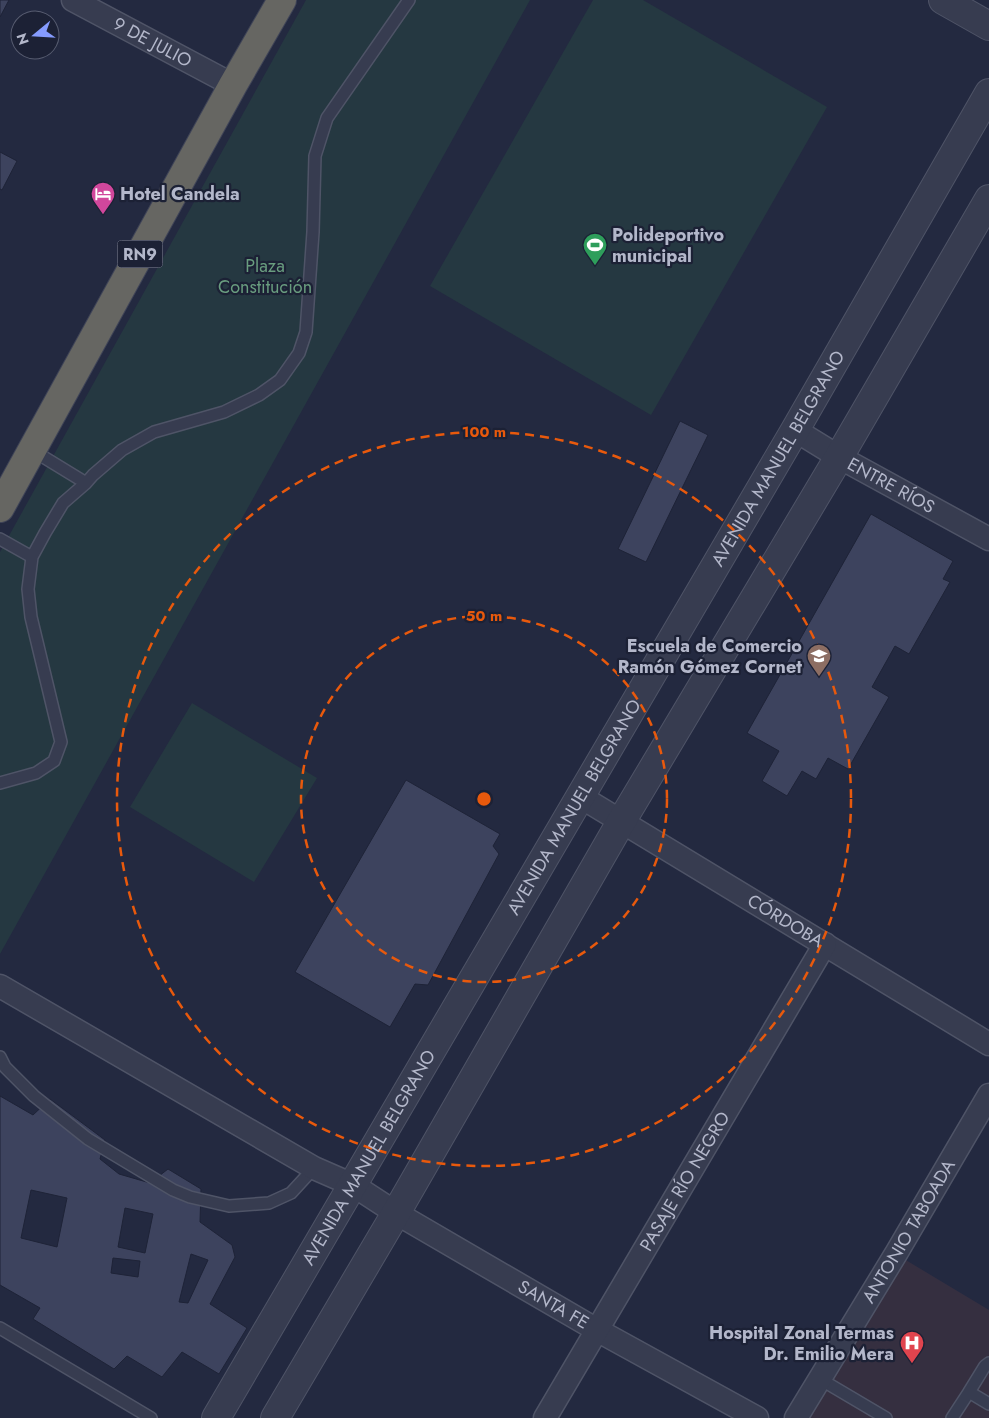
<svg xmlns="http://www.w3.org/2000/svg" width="989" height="1418" font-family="Jost,sans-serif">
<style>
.medical{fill:#352f40}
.green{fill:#253841}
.building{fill:#3d435e;stroke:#1e2337;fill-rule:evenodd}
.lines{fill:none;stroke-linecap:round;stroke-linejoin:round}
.service-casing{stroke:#4f5467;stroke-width:14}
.minor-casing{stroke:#4f5467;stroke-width:25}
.tertiary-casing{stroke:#4f5467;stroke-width:30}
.trunk-casing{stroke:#3f4457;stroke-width:30}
.service{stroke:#373c50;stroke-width:11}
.minor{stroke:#373c50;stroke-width:22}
.tertiary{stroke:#373c50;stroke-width:28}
.trunk{stroke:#666662;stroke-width:28}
.ring{fill:none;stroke:#e8590c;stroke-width:2.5;stroke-dasharray:9 6}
.labels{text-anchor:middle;stroke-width:4.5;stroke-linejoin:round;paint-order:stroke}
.shield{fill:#1c2135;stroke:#868a9d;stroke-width:1}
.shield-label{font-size:16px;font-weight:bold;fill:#b3b7ca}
.street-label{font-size:18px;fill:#b3b7ca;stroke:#1c2135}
.poi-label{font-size:18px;font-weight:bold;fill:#b3b7ca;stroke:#1c2135;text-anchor:start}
.park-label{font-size:18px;fill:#699d7f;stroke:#1c2135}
.centre{fill:#e8590c;stroke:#1c2135;stroke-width:2.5}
.ring-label{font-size:15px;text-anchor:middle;font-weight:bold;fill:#e8590c;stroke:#1c2135;stroke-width:4.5;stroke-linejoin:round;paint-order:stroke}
</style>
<rect width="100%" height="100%" fill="#232940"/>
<!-- medical -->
<path class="medical" d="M899 1256 989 1310V1418H803Z"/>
<!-- green -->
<path class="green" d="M306 0H530L0 954V552Z
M593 0H643L827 107 651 415 430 286Z
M192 703 317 778 254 882 130 807Z"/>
<!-- building -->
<path class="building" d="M0 0H9L0 17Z
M0 152 17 161 2 190 0 189Z
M680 421 708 435 646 562 618 549Z
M871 514 953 561 943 579 950 582 909 654 895 646 872 687 889 697 848 769 828 758 816 779 802 771 787 796 762 781 779 751 747 733Z
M406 780 500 834 493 846 499 854 428 985 415 984 390 1027 295 972Z
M0 1096 33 1115 50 1099 105 1140 100 1159 119 1174 150 1183 168 1169 201 1189 200 1222 232 1245 235 1257 210 1304 247 1328 219 1374 182 1352 162 1377 127 1356 114 1369 33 1319 40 1308 0 1285ZM31 1190 67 1198 57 1247 21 1238ZM125 1208 153 1214 145 1253 118 1247ZM191 1254 208 1260 188 1303 179 1302ZM113 1258 140 1261 138 1277 111 1273Z"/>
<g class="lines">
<defs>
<path id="service" d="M32 450 86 483
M0 539 32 557
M0 783 36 773 54 761 61 742 31 617 28 589 32 557 45 533 63 503 86 483 93 475 122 450 154 432 224 412 259 395 280 380 299 353 306 332 313 232 315 156 327 118 409 0
M0 1057 5 1067 34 1096 88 1139 173 1190 190 1197 229 1206 269 1203 291 1193 314 1168
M0 1328 151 1418
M820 1379 886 1418
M969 1392 985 1366 989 1363
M952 1418 969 1392 989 1404"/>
<g id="minor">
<path id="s1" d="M73 0 233 85"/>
<path id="s2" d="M795 430 839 457 989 539"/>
<path id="s3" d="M581 797 989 1044"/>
<path id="s4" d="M0 986 314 1168 353 1185 396 1213 597 1330 757 1418"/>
<path id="s5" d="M545 1418 825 944"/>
<path id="s6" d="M796 1418 897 1252 989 1095"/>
</g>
<g id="tertiary">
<path d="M943 0 989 26"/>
<path id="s7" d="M216 1418 795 430 989 93"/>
<path d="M275 1418 396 1213 621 822 839 457 989 199"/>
</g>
<path id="trunk" d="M0 508 233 85 282 0"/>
</defs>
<!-- service casing -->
<use href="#service" class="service-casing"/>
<!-- minor casing -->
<use href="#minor" class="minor-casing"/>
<!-- tertiary casing -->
<use href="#tertiary" class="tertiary-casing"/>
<!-- trunk casing -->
<use href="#trunk" class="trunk-casing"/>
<!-- service -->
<use href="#service" class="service"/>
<!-- minor -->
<use href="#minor" class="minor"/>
<!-- tertiary -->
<use href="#tertiary" class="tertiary"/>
<!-- trunk -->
<use href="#trunk" class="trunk"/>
</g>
<!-- distance rings -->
<g class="ring">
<circle cx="484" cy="799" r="183"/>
<circle cx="484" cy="799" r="367"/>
</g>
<!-- icons -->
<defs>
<symbol id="hotel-pin" viewBox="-11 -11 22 30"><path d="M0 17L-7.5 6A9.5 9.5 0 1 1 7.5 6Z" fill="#d1479c" stroke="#1c2135"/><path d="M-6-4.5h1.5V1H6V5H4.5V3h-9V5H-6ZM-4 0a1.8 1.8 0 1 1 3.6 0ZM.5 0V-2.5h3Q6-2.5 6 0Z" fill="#fff"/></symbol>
<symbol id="stadium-pin" viewBox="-11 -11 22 30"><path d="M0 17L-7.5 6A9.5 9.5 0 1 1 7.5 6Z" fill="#2e9e5b" stroke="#1c2135"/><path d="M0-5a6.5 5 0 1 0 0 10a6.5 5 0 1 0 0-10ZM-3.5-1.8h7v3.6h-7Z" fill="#fff"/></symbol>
<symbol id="school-pin" viewBox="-11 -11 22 30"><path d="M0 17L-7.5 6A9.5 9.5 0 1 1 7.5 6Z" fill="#8d6e63" stroke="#1c2135"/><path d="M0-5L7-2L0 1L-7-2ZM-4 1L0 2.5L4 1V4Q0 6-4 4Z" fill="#fff"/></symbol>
<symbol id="hospital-pin" viewBox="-11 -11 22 30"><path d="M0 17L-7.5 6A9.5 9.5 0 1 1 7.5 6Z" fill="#e0444e" stroke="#1c2135"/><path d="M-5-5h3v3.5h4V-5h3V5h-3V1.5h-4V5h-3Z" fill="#fff"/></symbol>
</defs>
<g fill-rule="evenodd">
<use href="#hotel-pin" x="89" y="180" width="28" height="38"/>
<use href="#stadium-pin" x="581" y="231" width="28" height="38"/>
<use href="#school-pin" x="805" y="642" width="28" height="38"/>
<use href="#hospital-pin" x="898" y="1329" width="28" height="38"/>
</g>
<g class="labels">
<!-- shield labels -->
<rect class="shield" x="117.5" y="240.5" width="45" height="27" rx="4"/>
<g class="shield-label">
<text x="140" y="260">RN9</text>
</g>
<!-- street labels -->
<g class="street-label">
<text dy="6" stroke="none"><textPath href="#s1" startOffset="90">9 DE JULIO</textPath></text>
<text dy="6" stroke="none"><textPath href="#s7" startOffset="1112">AVENIDA MANUEL BELGRANO</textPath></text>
<text dy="6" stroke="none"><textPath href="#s2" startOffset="111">ENTRE RÍOS</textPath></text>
<text dy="6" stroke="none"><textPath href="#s7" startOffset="708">AVENIDA MANUEL BELGRANO</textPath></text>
<text dy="6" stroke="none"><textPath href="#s3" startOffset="239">CÓRDOBA</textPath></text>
<text dy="6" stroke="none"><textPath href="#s7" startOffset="302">AVENIDA MANUEL BELGRANO</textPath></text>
<text dy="6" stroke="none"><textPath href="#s5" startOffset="275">PASAJE RÍO NEGRO</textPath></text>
<text dy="6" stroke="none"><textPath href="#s6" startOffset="218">ANTONIO TABOADA</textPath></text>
<text dy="6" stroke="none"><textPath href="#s4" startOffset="639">SANTA FE</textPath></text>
</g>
<!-- poi labels -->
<g class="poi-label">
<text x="120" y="200">Hotel Candela</text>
<text x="612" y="241">Polideportivo<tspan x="612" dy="21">municipal</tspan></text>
<text x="802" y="652" text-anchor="end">Escuela de Comercio<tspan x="802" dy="21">Ramón Gómez Cornet</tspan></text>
<text x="894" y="1339" text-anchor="end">Hospital Zonal Termas<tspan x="894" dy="21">Dr. Emilio Mera</tspan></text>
</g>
<!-- park labels -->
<g class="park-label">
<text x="265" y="272">Plaza<tspan x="265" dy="21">Constitución</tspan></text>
</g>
</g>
<circle cx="484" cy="799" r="8" class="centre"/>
<g class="ring-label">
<text x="484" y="437">100 m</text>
<text x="484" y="621">50 m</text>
</g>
<!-- north arrow -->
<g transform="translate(35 35) rotate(252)"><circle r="24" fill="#1c2135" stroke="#585d71"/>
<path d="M0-4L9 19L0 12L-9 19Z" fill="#859bfe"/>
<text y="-8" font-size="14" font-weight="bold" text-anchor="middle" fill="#b3b7ca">N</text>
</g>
</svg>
